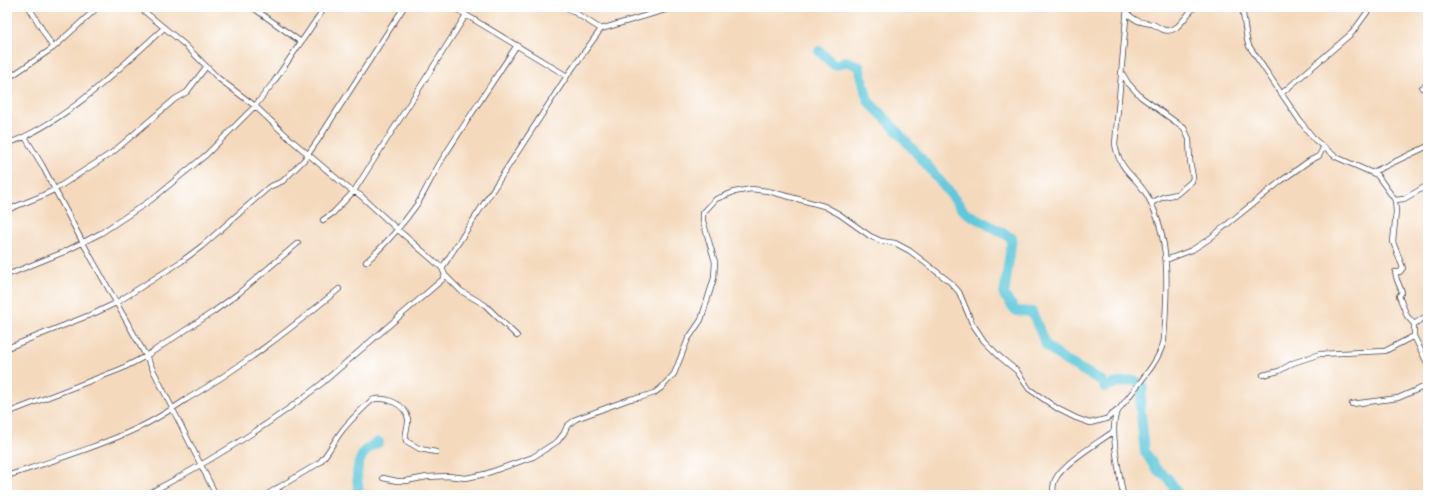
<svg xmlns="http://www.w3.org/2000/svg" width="1435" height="502" font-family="Caveat,sans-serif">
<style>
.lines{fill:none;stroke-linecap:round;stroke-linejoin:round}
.river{stroke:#5fc8db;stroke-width:10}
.minor-casing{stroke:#423d4e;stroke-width:6}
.minor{stroke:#fff;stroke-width:4.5}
</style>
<rect width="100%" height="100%" fill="#fff"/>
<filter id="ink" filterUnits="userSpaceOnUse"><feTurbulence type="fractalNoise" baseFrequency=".025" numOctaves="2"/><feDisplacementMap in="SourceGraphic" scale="8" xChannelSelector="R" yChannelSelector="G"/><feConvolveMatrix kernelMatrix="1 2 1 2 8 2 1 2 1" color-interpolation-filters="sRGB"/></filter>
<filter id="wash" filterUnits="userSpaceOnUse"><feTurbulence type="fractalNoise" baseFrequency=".012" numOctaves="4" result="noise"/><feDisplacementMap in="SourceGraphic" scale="16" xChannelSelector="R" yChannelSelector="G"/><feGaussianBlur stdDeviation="0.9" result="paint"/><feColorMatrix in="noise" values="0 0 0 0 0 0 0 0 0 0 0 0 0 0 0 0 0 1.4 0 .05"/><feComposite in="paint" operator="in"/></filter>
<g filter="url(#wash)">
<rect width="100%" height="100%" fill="#f4d9bc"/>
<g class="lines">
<!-- river -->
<path class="river" d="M819 51 834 65 840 64 845 61 859 66 868 101 889 122 926 164 965 212 1012 238 1004 295 1016 311 1032 312 1046 345 1064 360 1102 381 1105 387 1113 384 1134 380 1143 386 1140 406 1145 452 1157 470 1167 477 1179 495
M360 495C354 474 356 451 379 442"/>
</g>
</g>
<g filter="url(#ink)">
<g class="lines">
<defs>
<path id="minor" d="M29 7 53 48
M139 7 184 44 218 78 255 106 290 139 348 188 360 195 397 229 442 268 445 275 443 279 321 384C267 427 207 463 146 495
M252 7 301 42
M453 7 567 76
M566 7 601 29
M1242 7 1247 40 1249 46 1300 121 1315 140 1336 157 1377 175 1395 200 1404 199 1428 185
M1127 13C1136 22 1141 22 1152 24 1156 25 1160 29 1164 30 1178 34 1186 14 1195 7
M1122 73 1128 83 1141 97 1184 128 1189 139 1190 161 1193 177 1192 181 1177 194 1163 197 1151 203
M7 79 53 48 98 7
M1422 88 1428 85
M1282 93 1352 33 1371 7
M25 137 42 165 83 243 146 356 216 495
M7 144C68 121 116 71 164 28
M1373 172 1428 146
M1395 200 1396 212 1393 242 1403 268 1400 272H1395L1397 280 1402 292 1399 296 1407 316 1414 324V336L1428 365
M7 210 39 197 54 190 113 152 175 99 187 92 206 67
M323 220 333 213 354 191 466 15
M1166 260 1192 250 1209 239 1281 181 1309 161 1319 156 1323 148
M366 262C385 245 403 224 418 203 427 188 434 172 443 158 467 120 492 83 517 45
M442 268 567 76 601 29 675 7
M7 275 64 252 101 233 151 200 206 155 255 106 273 83 325 7
M445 275 461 291 485 305 517 336
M1414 324 1428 315
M7 348 95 313 116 303 182 261 202 246 269 187 283 181 304 160 318 140 404 7
M1263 375 1279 371 1293 363 1320 354 1385 351 1414 336
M1352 404 1398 398 1428 385
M7 413 121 369 146 356 213 312 239 293 298 243
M7 476C52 461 98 447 140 427 157 419 172 409 187 399 243 366 289 330 339 289
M383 478 397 481H406L427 477 448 476 466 478 485 474 533 457 558 441 564 433 567 426 576 419 630 399 642 397 654 393 661 388 674 374 688 339 701 320 714 278 715 262 703 221V213L716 199 734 192 751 189 768 191 824 206 839 214 870 236 881 241 895 243 910 251 950 282 959 292 972 323 984 341 1000 357 1017 371 1029 389 1058 409 1076 418 1090 423 1106 419 1118 410
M277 488 281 495
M266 495 319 463C328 454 333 443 341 432 350 420 361 410 372 400 385 396 406 404 408 419 409 426 404 433 406 441L420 449 436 452
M1054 495C1053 490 1053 484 1055 480 1064 462 1098 443 1114 431
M1123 495C1120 475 1111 437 1115 418 1117 410 1123 404 1128 398 1141 380 1159 362 1164 340 1167 292 1172 241 1148 197 1136 175 1120 173 1115 144L1127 7"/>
</defs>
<!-- minor casing -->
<use href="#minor" class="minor-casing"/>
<!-- minor -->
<use href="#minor" class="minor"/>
</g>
</g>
<!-- margin -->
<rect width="1435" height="502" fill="none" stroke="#fff" stroke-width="24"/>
</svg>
